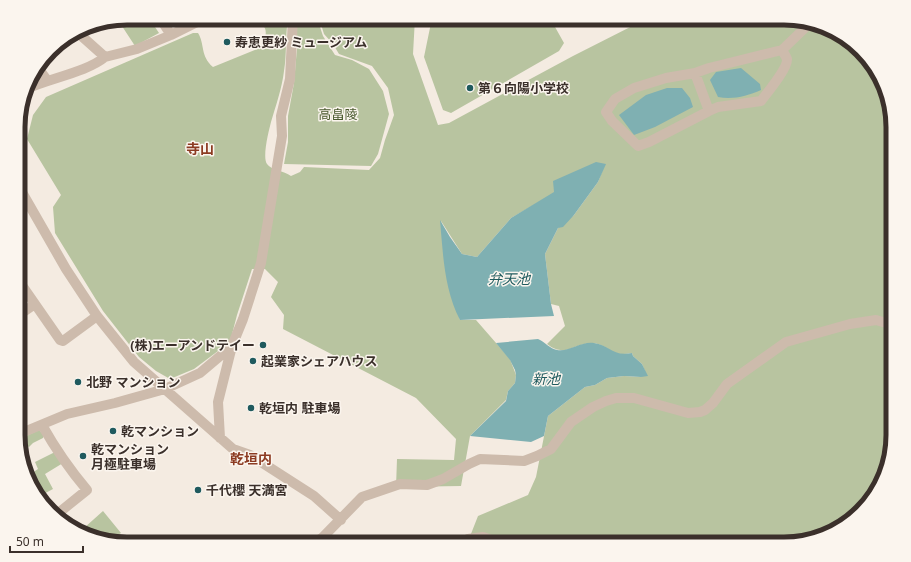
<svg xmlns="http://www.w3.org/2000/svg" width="911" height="562" font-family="'Noto Sans','Noto Sans JP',sans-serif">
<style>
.green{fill:#b8c4a0}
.water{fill:#7fb0b2}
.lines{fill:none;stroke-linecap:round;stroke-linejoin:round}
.minor{stroke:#cdbbac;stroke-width:10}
.poi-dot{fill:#1f5a5e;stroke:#fbf5ee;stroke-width:1.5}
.labels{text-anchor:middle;stroke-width:3;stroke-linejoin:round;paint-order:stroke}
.poi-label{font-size:13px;font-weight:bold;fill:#3b302b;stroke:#fbf5ee;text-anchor:start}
.park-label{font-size:13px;fill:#4a5a2e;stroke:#fbf5ee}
.neighbourhood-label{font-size:14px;font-weight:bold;fill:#8c3b22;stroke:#fbf5ee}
.water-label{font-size:14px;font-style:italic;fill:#1f5a5e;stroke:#fbf5ee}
.rim{fill:none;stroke:#3b302b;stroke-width:5}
</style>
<rect width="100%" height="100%" fill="#f4ebe1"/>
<!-- green -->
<path class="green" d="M127 18H149L159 33 135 46 118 20Z
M262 18H287L288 19C285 36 287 54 284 71 282 88 276 105 271 122 269 130 262 157 267 164 271 170 284 171 291 176L300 172 304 167 369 170 380 158 385 140 394 115 388 88 372 66 339 54 333 44 324 34 319 18H415L413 54 438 125 449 123 573 56 648 18H784L844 36 878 73 893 120V442L875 495 838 529 791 544H467L478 516 528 495 536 477 548 416 585 387 595 385 607 378 624 376 641 377 645 371 642 364 633 356 632 353C628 353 623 355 619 354 609 352 602 342 591 343 573 344 565 358 547 344L565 326 559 306 551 304 545 254 558 228 574 215 598 182 605 164 511 218 477 257 462 254 441 221 460 320H476L510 359 516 375 515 383 508 391 506 400 470 436 461 486 396 487 397 459 454 460 456 439 416 398 283 329 284 315 271 297 278 282 265 269H252L237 315 230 342 194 369 170 379 156 371 139 357 103 311 55 233 53 207 61 195 27 139 33 115 46 97 193 33H198C205 44 200 56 213 67L257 49 264 43C266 34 268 29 260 22Z
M297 18H317L323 36 335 55 352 60 369 69 383 91 389 114 378 154 371 166 284 164 288 142V116L294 83 297 48Z
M432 18H550L564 43 559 51 451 113 443 110 424 57Z
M39 430 44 435 43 438 33 443 29 447 25 444 22 438Z
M55 452 63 463 45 474 53 489 38 497 36 495 29 475 38 469 35 462Z
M103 511 121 533 111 539 87 532 84 528Z"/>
<!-- water -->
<path class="water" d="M741 68 760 84 761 90C747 96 733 100 718 97L710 80 716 72Z
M667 88H682L690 98 693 107 655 127 634 135 619 115 646 95Z
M596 162 606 164 598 182 574 215 563 227 558 228 545 254 551 304 554 316 460 320C444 289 443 254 440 220L450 237 462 254 477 257 511 218 554 192 553 181Z
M538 339C545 342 550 349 557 350 570 352 581 341 594 343 610 345 612 357 632 353L633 356 642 364 648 376 641 377 624 376 607 378 595 385 585 387 548 416 544 436 531 442 470 436 506 401 508 391 515 383 516 375 515 370 510 360 496 343Z"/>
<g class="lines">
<!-- minor -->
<path class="minor" d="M160 18 171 35
M77 32 105 57 137 49 171 35 199 21 215 18
M782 50C783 52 786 56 787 59 788 68 767 93 761 101L718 107 709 111 649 142 638 146 612 121 606 112 615 99 634 88 666 78 695 73 709 68 782 50 808 25
M38 68 47 80
M695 73 709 111
M26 89C50 78 87 72 105 57
M19 130 23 115 21 107
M19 187 66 269 97 316 134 362 233 449 250 455 314 496 341 520
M19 281 60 340 63 341 97 316
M19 315 35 304
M42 425C55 448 70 470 87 490L56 515
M19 434 67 414 115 403 165 389 200 373 232 346 243 319 261 263 282 136 281 116 290 79 293 18
M220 438 218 402 232 346
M313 544 323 537 362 497 400 484 427 485 443 479 469 464 480 459 524 461 537 456 551 449 571 422 593 407 606 401 616 398H634L688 413 700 412 705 410 713 403 727 384 786 342 850 324 876 320 893 325
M469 544 468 539 483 537 502 544"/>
</g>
<!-- markers -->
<g class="poi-dot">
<circle cx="227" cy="42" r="4"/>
<circle cx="470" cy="88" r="4"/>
<circle cx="263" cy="345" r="4"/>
<circle cx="253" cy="361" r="4"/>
<circle cx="78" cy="382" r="4"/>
<circle cx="251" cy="408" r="4"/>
<circle cx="113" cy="431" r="4"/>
<circle cx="83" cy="456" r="4"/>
<circle cx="198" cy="490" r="4"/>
</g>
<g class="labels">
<!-- poi labels -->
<g class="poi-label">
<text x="235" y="47">寿恵更紗 ミュージアム</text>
<text x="478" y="93">第６向陽小学校</text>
<text x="255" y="350" text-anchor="end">(株)エーアンドテイー</text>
<text x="261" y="366">起業家シェアハウス</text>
<text x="86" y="387">北野 マンション</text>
<text x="259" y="413">乾垣内 駐車場</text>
<text x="121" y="436">乾マンション</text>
<text x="91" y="454">乾マンション<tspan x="91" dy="15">月極駐車場</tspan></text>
<text x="206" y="495">千代櫻 天満宮</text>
</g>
<!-- park labels -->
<g class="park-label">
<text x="338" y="119">高畠陵</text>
</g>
<!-- neighbourhood labels -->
<g class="neighbourhood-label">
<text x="200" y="154">寺山</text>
<text x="251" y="464">乾垣内</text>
</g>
<!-- water labels -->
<g class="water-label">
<text x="509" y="284">弁天池</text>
<text x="546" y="384">新池</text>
</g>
</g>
<!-- crop -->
<path d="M0 0H911V562H0ZM127 25H784A102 102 0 0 1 886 127V435A102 102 0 0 1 784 537H127A102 102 0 0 1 25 435V127A102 102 0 0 1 127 25Z" fill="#fbf5ee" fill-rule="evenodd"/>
<path class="rim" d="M127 25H784A102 102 0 0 1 886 127V435A102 102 0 0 1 784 537H127A102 102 0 0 1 25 435V127A102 102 0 0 1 127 25Z"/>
<!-- scale -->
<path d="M10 546v6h73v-6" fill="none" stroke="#3b302b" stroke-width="2"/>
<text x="16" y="546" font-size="12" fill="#3b302b" stroke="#fbf5ee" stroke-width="3" paint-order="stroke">50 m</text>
</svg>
